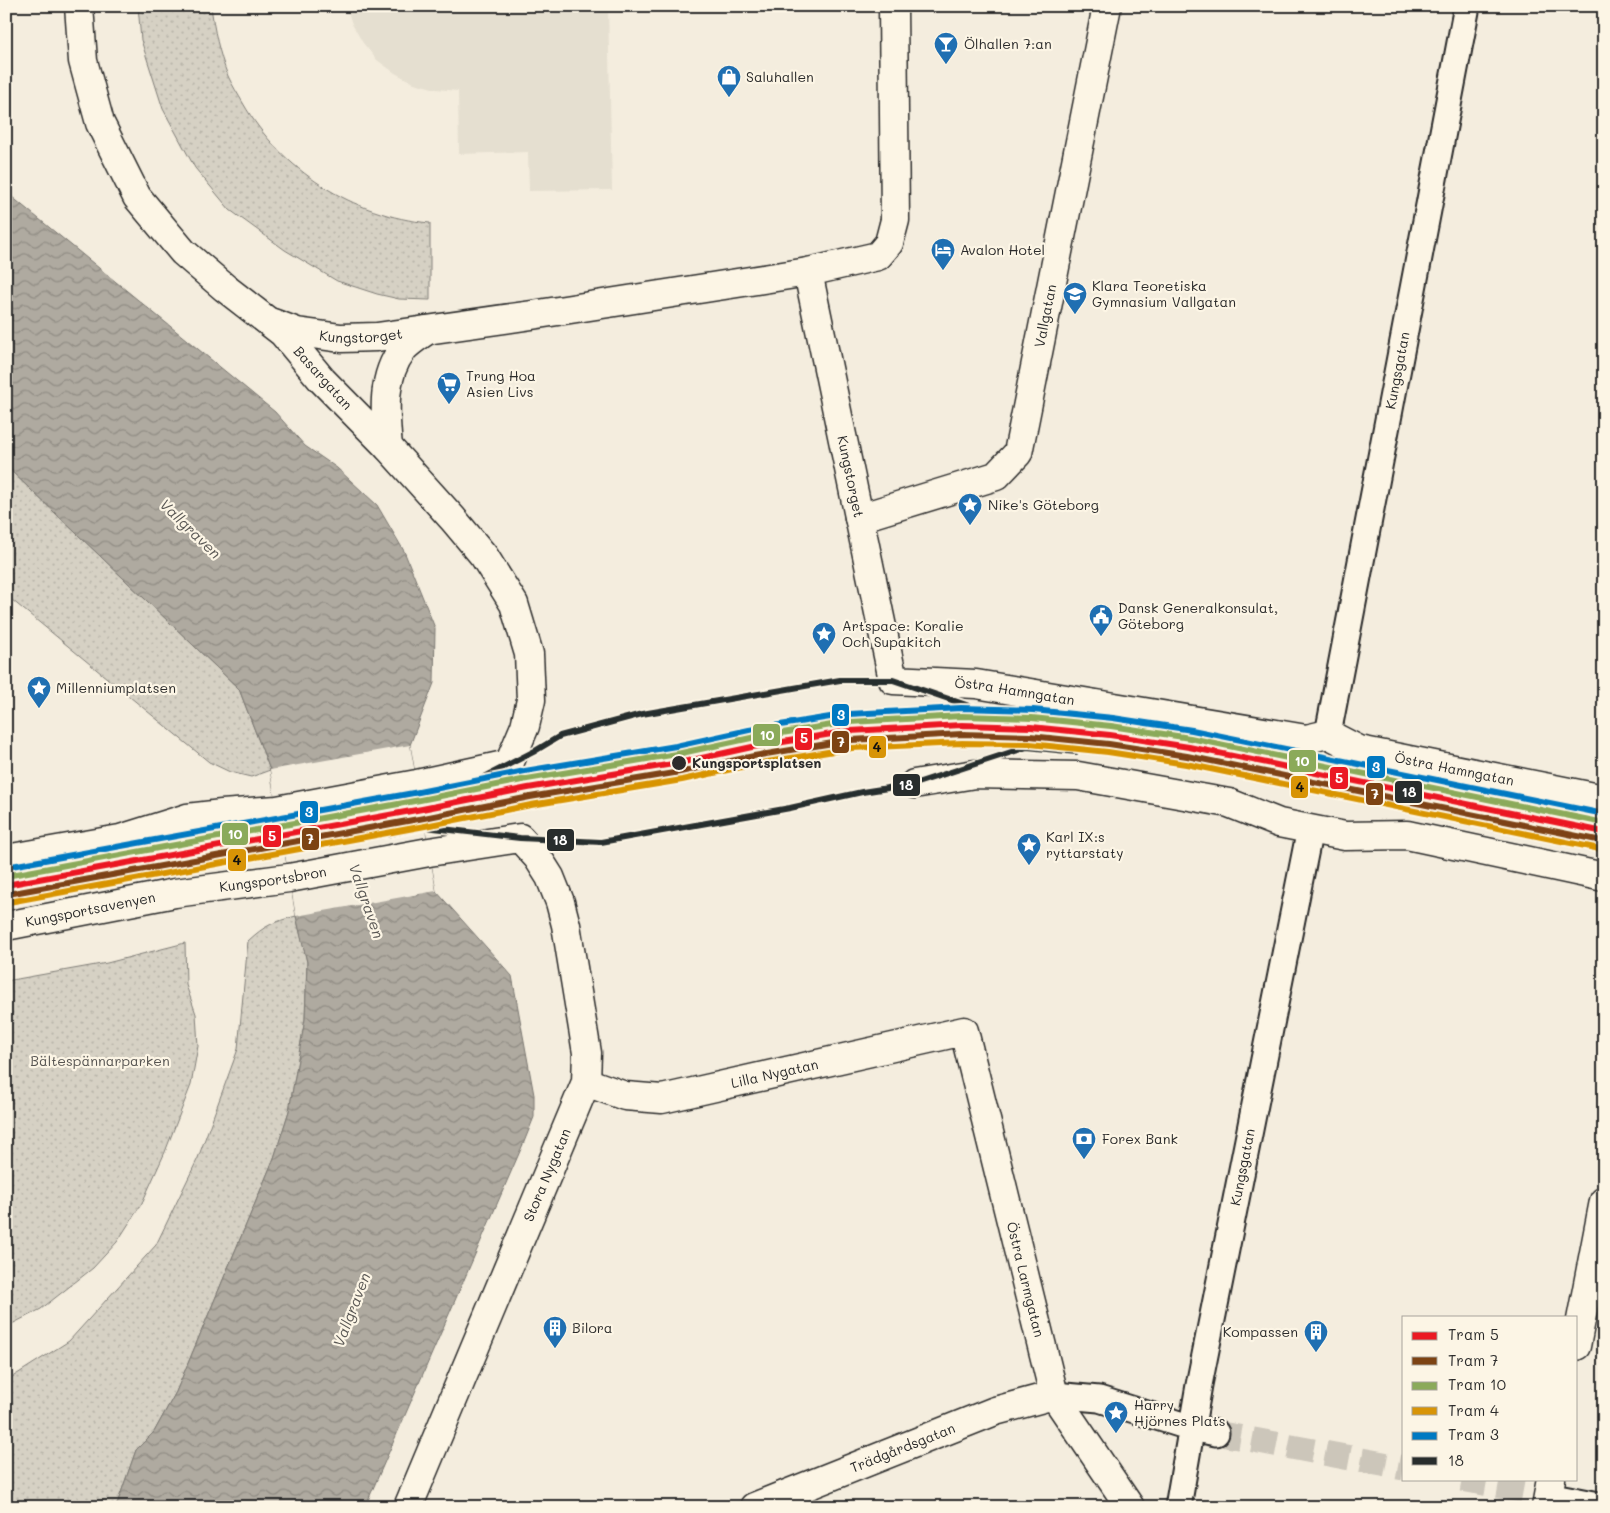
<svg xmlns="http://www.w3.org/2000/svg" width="1610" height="1513" font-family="Mali,sans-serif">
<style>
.built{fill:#e5dfd0}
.green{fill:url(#green-dots);stroke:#807e78}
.water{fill:url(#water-waves);stroke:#7a7771}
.pier{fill:#f4edde}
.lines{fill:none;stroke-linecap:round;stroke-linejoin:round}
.pedestrian-tunnel{stroke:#ccc6ba;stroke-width:25;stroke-dasharray:25 12;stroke-linecap:butt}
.pedestrian-casing{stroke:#2b2b2b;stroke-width:29}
.minor-casing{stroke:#2b2b2b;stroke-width:31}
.pedestrian{stroke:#fcf5e5;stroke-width:25}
.minor{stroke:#fcf5e5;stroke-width:28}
.bus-1-casing{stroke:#fcf5e5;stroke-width:10}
.bus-1{stroke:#282d2d;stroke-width:6}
.tram-1-casing{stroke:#fcf5e5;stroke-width:10}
.tram-2-casing{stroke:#fcf5e5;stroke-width:10}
.tram-3-casing{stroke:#fcf5e5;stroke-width:10}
.tram-4-casing{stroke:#fcf5e5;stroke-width:10}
.tram-5-casing{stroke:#fcf5e5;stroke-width:10}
.tram-1{stroke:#eb1923;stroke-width:6}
.tram-2{stroke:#7d4313;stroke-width:6}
.tram-3{stroke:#8baa5a;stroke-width:6}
.tram-4{stroke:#d89406;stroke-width:6}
.tram-5{stroke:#0079c2;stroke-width:6}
.stop-dot{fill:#2b2b2b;stroke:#fcf5e5;stroke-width:2}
.labels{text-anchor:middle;stroke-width:4.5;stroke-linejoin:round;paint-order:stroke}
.poi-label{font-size:14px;fill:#2b2b2b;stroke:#fcf5e5;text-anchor:start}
.street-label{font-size:14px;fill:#2b2b2b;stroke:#fcf5e5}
.stop-label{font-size:14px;font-weight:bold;fill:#2b2b2b;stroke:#fcf5e5;text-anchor:start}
.park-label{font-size:14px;fill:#565451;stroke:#fcf5e5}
.water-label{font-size:15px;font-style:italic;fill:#595754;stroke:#fcf5e5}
.line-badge{stroke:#fcf5e5;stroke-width:2}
.badge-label{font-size:14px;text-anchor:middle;font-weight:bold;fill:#fff}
.pale-badge-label{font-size:14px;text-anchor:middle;font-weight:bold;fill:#111}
</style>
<defs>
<pattern id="green-dots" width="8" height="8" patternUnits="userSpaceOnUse" patternTransform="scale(1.25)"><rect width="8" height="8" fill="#d6d1c4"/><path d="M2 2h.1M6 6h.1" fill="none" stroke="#b8b4a9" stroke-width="1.8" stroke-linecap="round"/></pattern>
<pattern id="water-waves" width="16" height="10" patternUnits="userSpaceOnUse" patternTransform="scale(1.25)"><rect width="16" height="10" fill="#afaaa0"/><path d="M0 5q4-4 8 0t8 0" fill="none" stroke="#8f8b83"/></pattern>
</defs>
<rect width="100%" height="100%" fill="#f4edde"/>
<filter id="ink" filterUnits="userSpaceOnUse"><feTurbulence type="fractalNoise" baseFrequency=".02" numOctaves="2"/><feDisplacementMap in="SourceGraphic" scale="10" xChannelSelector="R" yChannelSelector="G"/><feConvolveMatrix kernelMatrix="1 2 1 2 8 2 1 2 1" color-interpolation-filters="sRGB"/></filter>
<g filter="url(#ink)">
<!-- built -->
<path class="built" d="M346 6H608L612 190 529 191 528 152 459 154 458 91 436 89 414 83 395 73 377 60 363 43 352 24Z"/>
<!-- green -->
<path class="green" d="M138 6H211C214 30 219 53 228 76 232 85 238 94 243 103 281 170 353 216 430 223V300L399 299 377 294 337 281 285 250 230 210 195 168 163 109 141 40Z
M6 466 239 689 270 770 251 777 230 772 209 762 6 595Z
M296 916 307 962 305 1019 289 1111 274 1158 176 1392 154 1432 136 1450 116 1507H6V1381L69 1341 156 1245 198 1158 238 1049 248 941C265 925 274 922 296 916Z
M185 943 186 985 196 1014 198 1046 191 1085 165 1152 142 1203 117 1242 93 1268 41 1309 6 1327V981L107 963Z"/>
<!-- water -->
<path class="water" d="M6 192 275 412 305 446 337 468 377 505 404 551 435 628 434 683 410 745 436 891 512 976 534 1095V1117L524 1142 365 1507H116L136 1450 154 1432 176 1392 274 1158 289 1111 305 1019 307 962 296 916 270 770 239 689 6 466Z"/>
<!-- pier -->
<path class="pier" d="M410 745 436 891 296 916 270 770Z"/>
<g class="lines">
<!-- pedestrian-tunnel -->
<path class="pedestrian-tunnel" d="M1216 1433 1404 1468
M1462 1479 1548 1495"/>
<defs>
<g id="pedestrian">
<path id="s1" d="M1328 734 1467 6"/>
<path d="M1054 1395 1099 1399 1192 1428 1216 1433"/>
<path d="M1548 1495 1604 1506"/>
<path id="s2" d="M1178 1507 1199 1385 1310 829"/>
</g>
<g id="minor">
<path id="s3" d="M808 272 893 680 976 684 1306 739 1328 734 1359 750 1604 799"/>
<path id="s4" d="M273 323 297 332 341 338 377 337 532 315 808 272 878 256 889 243 895 220 893 6"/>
<path d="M388 447C385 414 381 377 403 349 409 342 419 336 427 330"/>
<path id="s5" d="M859 518 996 476 1018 453 1107 6"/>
<path d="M914 784 975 774 1078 776 1229 803 1279 823 1345 836 1407 835 1604 877"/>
<path d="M6 859 120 839 187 818 222 814 277 810 417 784 509 764 525 726 531 700 529 654 514 604 484 556 453 519 388 447 322 380 283 333 225 288 183 252 137 197 100 123 83 61 79 6"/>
<path id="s6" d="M6 926 175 893 289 878 429 852 520 838 538 858 550 877 560 902 566 925 587 1053 586 1082 408 1507"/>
<path id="s7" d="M586 1082 625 1096 662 1099 964 1031 1054 1395 1130 1507"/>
<path d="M1576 1346 1604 1201"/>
<path id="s8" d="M754 1507 995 1411 1054 1395"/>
<path d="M1546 1507 1551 1479"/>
</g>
</defs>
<!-- pedestrian casing -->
<use href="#pedestrian" class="pedestrian-casing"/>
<!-- minor casing -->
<use href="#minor" class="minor-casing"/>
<!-- pedestrian -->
<use href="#pedestrian" class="pedestrian"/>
<!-- minor -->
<use href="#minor" class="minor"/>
<defs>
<path id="bus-1" d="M386 835 425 827 520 838 601 842 790 808 862 792 914 784 1027 747 1076 752
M6 885 422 809 535 751 560 736 642 714 840 680H893L1031 727 1110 735 1189 747 1604 832"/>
</defs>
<!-- bus-1 casing -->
<use href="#bus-1" class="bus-1-casing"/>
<!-- bus-1 -->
<use href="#bus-1" class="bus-1"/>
<defs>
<path id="tram-1" d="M6 885 422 809 528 788 679 763 752 747 850 731 962 725 1031 727 1110 735 1189 747 1604 832"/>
<path id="tram-2" d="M8 894 424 818 530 797 680 772 754 756 851 740 962 734 1030 736 1109 744 1187 756 1602 841"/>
<path id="tram-3" d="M6 876 420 800 527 779 677 754 751 738 850 722 962 716 1032 718 1111 726 1190 738 1604 823"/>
<path id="tram-4" d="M9 902 425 826 531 805 682 780 755 764 852 748 962 743 1030 744 1108 752 1186 764 1600 849"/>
<path id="tram-5" d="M6 867 419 792 525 771 676 746 749 730 849 714 961 708 1033 710 1113 718 1192 730 1604 814"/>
</defs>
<!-- tram-1 casing -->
<use href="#tram-1" class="tram-1-casing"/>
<!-- tram-2 casing -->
<use href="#tram-2" class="tram-2-casing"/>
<!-- tram-3 casing -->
<use href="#tram-3" class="tram-3-casing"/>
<!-- tram-4 casing -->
<use href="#tram-4" class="tram-4-casing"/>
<!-- tram-5 casing -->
<use href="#tram-5" class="tram-5-casing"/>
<!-- tram-1 -->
<use href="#tram-1" class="tram-1"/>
<!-- tram-2 -->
<use href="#tram-2" class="tram-2"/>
<!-- tram-3 -->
<use href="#tram-3" class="tram-3"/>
<!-- tram-4 -->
<use href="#tram-4" class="tram-4"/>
<!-- tram-5 -->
<use href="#tram-5" class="tram-5"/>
</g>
</g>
<!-- icons -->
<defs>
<symbol id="bar-pin" viewBox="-11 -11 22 30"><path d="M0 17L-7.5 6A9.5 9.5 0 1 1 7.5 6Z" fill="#1f6fb2" stroke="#fcf5e5"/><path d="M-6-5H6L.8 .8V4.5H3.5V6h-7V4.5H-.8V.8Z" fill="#fff"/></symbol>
<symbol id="shop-pin" viewBox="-11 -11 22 30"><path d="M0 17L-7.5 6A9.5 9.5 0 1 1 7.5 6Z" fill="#1f6fb2" stroke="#fcf5e5"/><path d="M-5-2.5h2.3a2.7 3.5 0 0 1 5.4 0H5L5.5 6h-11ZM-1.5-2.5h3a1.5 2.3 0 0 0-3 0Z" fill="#fff"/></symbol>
<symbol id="hotel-pin" viewBox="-11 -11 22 30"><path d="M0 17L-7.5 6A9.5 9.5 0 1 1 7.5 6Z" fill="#1f6fb2" stroke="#fcf5e5"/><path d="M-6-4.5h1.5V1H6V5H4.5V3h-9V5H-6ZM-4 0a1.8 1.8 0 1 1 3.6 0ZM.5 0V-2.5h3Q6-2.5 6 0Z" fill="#fff"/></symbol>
<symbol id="school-pin" viewBox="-11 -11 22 30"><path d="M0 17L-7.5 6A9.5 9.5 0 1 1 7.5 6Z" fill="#1f6fb2" stroke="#fcf5e5"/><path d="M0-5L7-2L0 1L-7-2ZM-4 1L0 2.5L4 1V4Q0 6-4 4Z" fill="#fff"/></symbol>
<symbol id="supermarket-pin" viewBox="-11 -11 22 30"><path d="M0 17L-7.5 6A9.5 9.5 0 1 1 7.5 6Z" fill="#1f6fb2" stroke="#fcf5e5"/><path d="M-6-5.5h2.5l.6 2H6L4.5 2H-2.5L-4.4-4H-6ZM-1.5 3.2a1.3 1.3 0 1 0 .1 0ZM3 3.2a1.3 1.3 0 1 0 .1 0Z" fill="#fff"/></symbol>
<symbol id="sight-pin" viewBox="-11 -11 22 30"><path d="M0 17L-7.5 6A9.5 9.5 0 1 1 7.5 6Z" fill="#1f6fb2" stroke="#fcf5e5"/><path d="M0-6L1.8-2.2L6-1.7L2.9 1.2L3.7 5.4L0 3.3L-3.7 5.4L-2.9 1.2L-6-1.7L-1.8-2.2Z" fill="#fff"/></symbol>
<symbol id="civic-pin" viewBox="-11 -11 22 30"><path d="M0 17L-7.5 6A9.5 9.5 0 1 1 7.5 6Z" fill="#1f6fb2" stroke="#fcf5e5"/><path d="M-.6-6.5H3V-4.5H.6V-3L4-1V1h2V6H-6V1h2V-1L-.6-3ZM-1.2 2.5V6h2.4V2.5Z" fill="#fff"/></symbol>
<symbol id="bank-pin" viewBox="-11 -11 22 30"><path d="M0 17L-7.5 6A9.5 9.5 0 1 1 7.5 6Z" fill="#1f6fb2" stroke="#fcf5e5"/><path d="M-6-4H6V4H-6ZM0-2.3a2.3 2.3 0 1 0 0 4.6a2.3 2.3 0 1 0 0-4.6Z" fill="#fff"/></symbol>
<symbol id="building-pin" viewBox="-11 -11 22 30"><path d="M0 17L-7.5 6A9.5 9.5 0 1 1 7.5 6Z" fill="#1f6fb2" stroke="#fcf5e5"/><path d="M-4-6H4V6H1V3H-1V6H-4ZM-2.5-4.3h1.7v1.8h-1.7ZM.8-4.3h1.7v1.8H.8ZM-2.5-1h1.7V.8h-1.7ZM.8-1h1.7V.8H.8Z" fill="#fff"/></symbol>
</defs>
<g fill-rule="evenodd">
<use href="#bar-pin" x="932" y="30" width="28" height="38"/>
<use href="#shop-pin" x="715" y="63" width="28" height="38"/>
<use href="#hotel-pin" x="929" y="236" width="28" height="38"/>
<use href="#school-pin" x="1061" y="280" width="28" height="38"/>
<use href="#supermarket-pin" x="435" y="370" width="28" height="38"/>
<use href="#sight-pin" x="956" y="491" width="28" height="38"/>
<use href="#civic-pin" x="1087" y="602" width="28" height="38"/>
<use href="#sight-pin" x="810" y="620" width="28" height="38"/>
<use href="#sight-pin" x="25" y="674" width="28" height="38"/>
<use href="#sight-pin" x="1015" y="831" width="28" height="38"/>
<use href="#bank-pin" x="1070" y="1125" width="28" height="38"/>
<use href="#building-pin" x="541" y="1314" width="28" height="38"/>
<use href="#building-pin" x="1302" y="1318" width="28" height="38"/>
<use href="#sight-pin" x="1102" y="1399" width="28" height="38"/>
</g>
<!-- markers -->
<circle class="stop-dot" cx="679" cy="763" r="8"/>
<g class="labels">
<!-- poi labels -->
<g class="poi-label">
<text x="964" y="49">Ölhallen 7:an</text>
<text x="746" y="82">Saluhallen</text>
<text x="960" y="255">Avalon Hotel</text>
<text x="1092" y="291">Klara Teoretiska<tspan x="1092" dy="16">Gymnasium Vallgatan</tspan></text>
<text x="466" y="381">Trung Hoa<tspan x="466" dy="16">Asien Livs</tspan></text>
<text x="988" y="510">Nike's Göteborg</text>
<text x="1118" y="613">Dansk Generalkonsulat,<tspan x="1118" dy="16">Göteborg</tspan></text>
<text x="842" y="631">Artspace: Koralie<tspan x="842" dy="16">Och Supakitch</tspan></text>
<text x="56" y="693">Millenniumplatsen</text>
<text x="1046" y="842">Karl IX:s<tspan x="1046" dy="16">ryttarstaty</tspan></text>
<text x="1102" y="1144">Forex Bank</text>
<text x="572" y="1333">Bilora</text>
<text x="1298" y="1337" text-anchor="end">Kompassen</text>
<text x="1134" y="1410">Harry<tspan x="1134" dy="16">Hjörnes Plats</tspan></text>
</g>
<!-- street labels -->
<g class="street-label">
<text dy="5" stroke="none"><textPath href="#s5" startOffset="315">Vallgatan</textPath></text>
<text dy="5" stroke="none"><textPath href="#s4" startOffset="90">Kungstorget</textPath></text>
<text dy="5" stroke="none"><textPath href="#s1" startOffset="370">Kungsgatan</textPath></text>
<text transform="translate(323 378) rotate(48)" y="5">Basargatan</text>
<text dy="5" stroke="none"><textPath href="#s3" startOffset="209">Kungstorget</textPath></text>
<text dy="5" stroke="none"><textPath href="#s3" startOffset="539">Östra Hamngatan</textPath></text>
<text dy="5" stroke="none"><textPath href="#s3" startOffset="989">Östra Hamngatan</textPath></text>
<text dy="5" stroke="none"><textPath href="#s6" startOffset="271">Kungsportsbron</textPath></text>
<text dy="5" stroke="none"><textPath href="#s6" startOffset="86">Kungsportsavenyen</textPath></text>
<text dy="5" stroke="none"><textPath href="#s7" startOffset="194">Lilla Nygatan</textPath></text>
<text dy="5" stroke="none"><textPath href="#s2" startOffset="346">Kungsgatan</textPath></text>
<text transform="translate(547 1175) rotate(-67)" y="5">Stora Nygatan</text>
<text dy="5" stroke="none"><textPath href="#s7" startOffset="644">Östra Larmgatan</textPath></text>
<text dy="5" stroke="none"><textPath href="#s8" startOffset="160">Trädgårdsgatan</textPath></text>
</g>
<!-- stop labels -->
<g class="stop-label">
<text x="692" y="768">Kungsportsplatsen</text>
</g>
<!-- park labels -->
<g class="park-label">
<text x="100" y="1066">Bältespännarparken</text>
</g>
<!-- water labels -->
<g class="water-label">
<text transform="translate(190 529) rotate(44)" y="5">Vallgraven</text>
<text transform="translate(366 901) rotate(71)" y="5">Vallgraven</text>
<text transform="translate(352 1310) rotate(-69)" y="5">Vallgraven</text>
</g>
</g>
<g class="line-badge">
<rect x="831" y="703" width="19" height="24" rx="5" fill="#0079c2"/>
<rect x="752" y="723" width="29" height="24" rx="5" fill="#8baa5a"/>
<rect x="794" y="727" width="19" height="24" rx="5" fill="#eb1923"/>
<rect x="831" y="730" width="19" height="24" rx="5" fill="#7d4313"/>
<rect x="868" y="735" width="19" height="24" rx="5" fill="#d89406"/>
<rect x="1288" y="749" width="29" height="24" rx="5" fill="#8baa5a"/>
<rect x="1366" y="755" width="20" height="24" rx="5" fill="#0079c2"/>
<rect x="1329" y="766" width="20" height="24" rx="5" fill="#eb1923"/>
<rect x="892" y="773" width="29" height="24" rx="5" fill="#282d2d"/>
<rect x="1290" y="775" width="19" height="24" rx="5" fill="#d89406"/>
<rect x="1394" y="780" width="29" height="24" rx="5" fill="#282d2d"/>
<rect x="1365" y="782" width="19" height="24" rx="5" fill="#7d4313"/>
<rect x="299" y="800" width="20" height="24" rx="5" fill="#0079c2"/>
<rect x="221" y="822" width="28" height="24" rx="5" fill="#8baa5a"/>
<rect x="262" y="824" width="20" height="24" rx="5" fill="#eb1923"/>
<rect x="301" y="827" width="19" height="24" rx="5" fill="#7d4313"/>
<rect x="546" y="828" width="29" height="24" rx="5" fill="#282d2d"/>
<rect x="227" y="848" width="20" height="24" rx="5" fill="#d89406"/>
</g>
<g class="badge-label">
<text x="841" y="720">3</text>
<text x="767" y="740">10</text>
<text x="804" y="743">5</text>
<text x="841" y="747">7</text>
<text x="1302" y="766">10</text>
<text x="1376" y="772">3</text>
<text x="1339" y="783">5</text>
<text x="906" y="790">18</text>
<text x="1409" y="797">18</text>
<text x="1375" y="799">7</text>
<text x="309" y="817">3</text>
<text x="235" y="839">10</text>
<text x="272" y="841">5</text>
<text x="310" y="844">7</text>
<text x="560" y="845">18</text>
</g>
<g class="pale-badge-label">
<text x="877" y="752">4</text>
<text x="1300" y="792">4</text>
<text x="237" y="865">4</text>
</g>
<!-- margin -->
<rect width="1610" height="1513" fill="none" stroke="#fcf5e5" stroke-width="25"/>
<rect x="12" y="12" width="1585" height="1488" fill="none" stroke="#2b2b2b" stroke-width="2" filter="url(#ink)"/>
<!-- legend -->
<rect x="1402" y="1316" width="175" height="165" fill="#fcf5e5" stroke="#a8a49b"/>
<rect x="1412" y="1332" width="25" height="8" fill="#eb1923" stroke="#a8a49b"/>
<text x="1448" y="1340" font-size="15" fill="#2b2b2b">Tram 5</text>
<rect x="1412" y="1357" width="25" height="8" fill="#7d4313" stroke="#a8a49b"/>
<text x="1448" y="1366" font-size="15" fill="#2b2b2b">Tram 7</text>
<rect x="1412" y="1382" width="25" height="8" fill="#8baa5a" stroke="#a8a49b"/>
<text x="1448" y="1390" font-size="15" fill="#2b2b2b">Tram 10</text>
<rect x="1412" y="1407" width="25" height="8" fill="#d89406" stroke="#a8a49b"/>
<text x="1448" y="1416" font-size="15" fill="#2b2b2b">Tram 4</text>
<rect x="1412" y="1432" width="25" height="8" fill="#0079c2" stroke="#a8a49b"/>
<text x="1448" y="1440" font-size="15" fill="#2b2b2b">Tram 3</text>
<rect x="1412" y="1457" width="25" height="8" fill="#282d2d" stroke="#a8a49b"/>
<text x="1448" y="1466" font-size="15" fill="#2b2b2b">18</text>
</svg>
